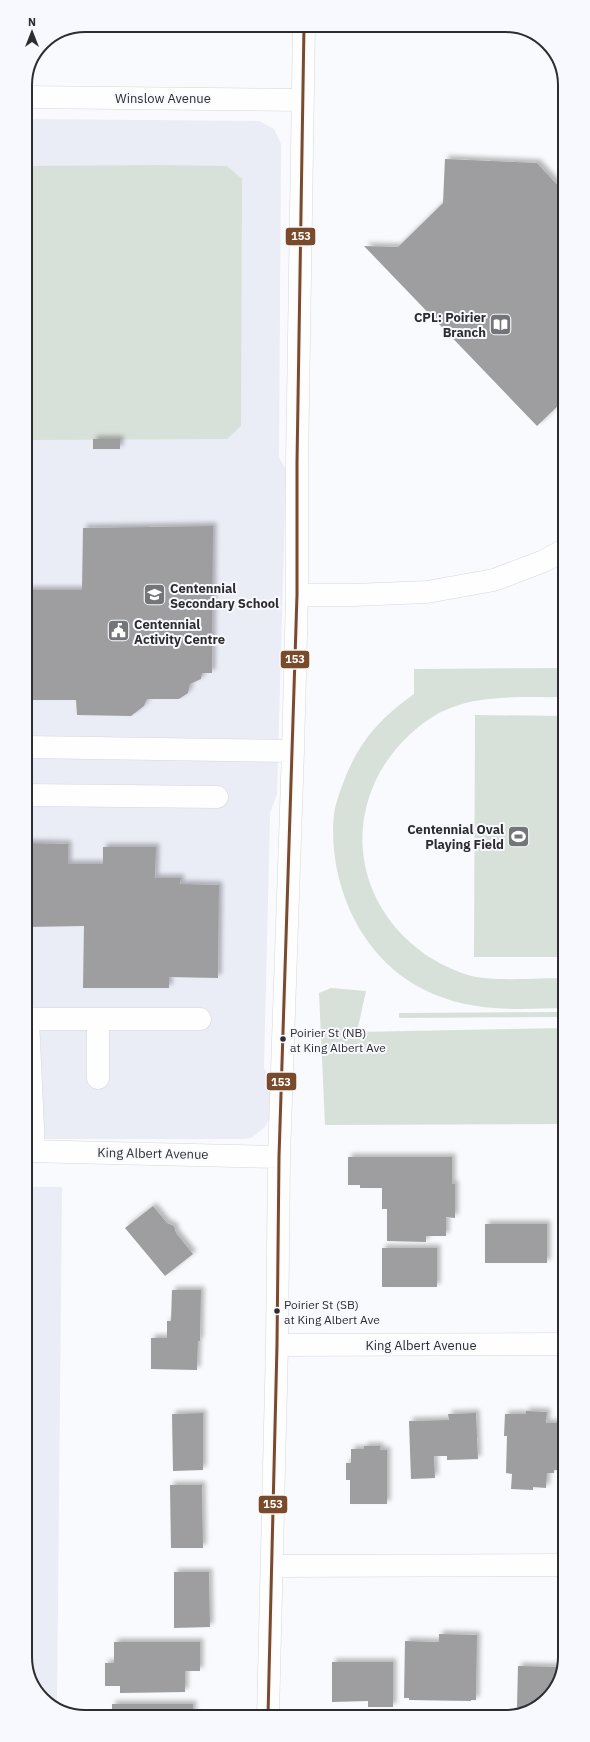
<svg xmlns="http://www.w3.org/2000/svg" width="590" height="1742" font-family="'IBM Plex Sans',sans-serif">
<style>
.built{fill:#eaecf6}
.green{fill:#d8e1d9}
.building{fill:#9e9ea1;filter:url(#shadow)}
.lines{fill:none;stroke-linecap:round;stroke-linejoin:round}
.minor-casing{stroke:#d7d7db;stroke-width:23}
.minor{stroke:#fefeff;stroke-width:22}
.bus-1-casing{stroke:#f8f9fe;stroke-width:6}
.bus-1{stroke:#7a4b2a;stroke-width:3}
.bus-dot{fill:#2d2d30;stroke:#f8f9fe;stroke-width:1.5}
.labels{text-anchor:middle;stroke-width:4;stroke-linejoin:round;paint-order:stroke}
.bus-label{font-size:12px;fill:#2d2d30;stroke:#f8f9fe;text-anchor:start}
.street-label{font-size:13px;fill:#2d2d30;stroke:#f8f9fe}
.poi-label{font-size:13px;font-weight:bold;fill:#2d2d30;stroke:#f8f9fe;text-anchor:end}
.rim{fill:none;stroke:#2d2d30;stroke-width:2}
.line-badge{stroke:#f8f9fe;stroke-width:1.5}
.badge-label{font-size:11px;text-anchor:middle;font-weight:bold;fill:#fff}
</style>
<defs>
<filter id="shadow"><feDropShadow dx="3.5" dy="-3.5" stdDeviation="2" flood-color="#0004"/></filter>
</defs>
<rect width="100%" height="100%" fill="#f9fafd"/>
<!-- built -->
<path class="built" d="M25 119 259 121 274 129 281 144 279 457 286 470 277 794 270 813 264 1068 271 1080 270 1111 269 1120 265 1127 251 1138 243 1139H26Z
M26 1187H62L57 1707 45 1702 27 1673Z"/>
<!-- green -->
<path class="green" d="M158 165 227 166 242 179 241 426 227 439 26 440 25 166Z
M564 668V697C522 698 477 693 439 713 414 727 394 748 380 772 335 855 381 947 468 975 490 982 539 978 564 978V1008C524 1009 483 1012 444 998 379 976 341 916 334 850 333 836 332 818 336 804 351 754 371 724 414 694V669Z
M475 715 564 716V957H474Z
M331 988 366 991 357 1032 564 1028V1124L325 1125 319 993Z
M564 1012V1017L399 1018V1013Z"/>
<!-- building -->
<path class="building" d="M85 25H209V31L77 28Z
M445 159 537 163 563 191V401L537 426 364 246 398 247 443 203Z
M93 439H120V449H93Z
M213 526 212 673H202L201 679 190 684 188 693 179 699H147L144 706 131 716 77 715 76 700H26V590H82L83 528Z
M26 843 68 844V864H103V847H156L155 878H181L180 884 219 885 218 978 169 977V988H83L84 926 26 927Z
M348 1157H452V1184H455V1218L446 1217V1236H426V1242L387 1241V1209H382V1188H360V1185H348Z
M153 1206 167 1223 174 1226 176 1233 193 1254 165 1276 125 1228Z
M485 1224H547V1263H485Z
M382 1248H437V1287H382Z
M172 1290H201L200 1341H198L197 1370 151 1369V1338H167V1321H171Z
M526 1411 547 1412 546 1423H560V1426H565V1470H554V1473H547L546 1488 533 1487V1490L511 1489 512 1474 506 1473 507 1436H504L505 1414H526Z
M203 1413V1470L173 1471 172 1414Z
M476 1413 478 1459 447 1460V1456H434L435 1478 411 1479 409 1421 449 1420 448 1414Z
M364 1446H380V1450H387V1504H350V1480H346V1463H351V1449H364Z
M170 1485H202L203 1548H171Z
M174 1572H209L210 1627 174 1628Z
M439 1634 477 1635 476 1700H471V1701L409 1700V1698H404L405 1641 439 1642Z
M114 1642H200V1671H185V1692L120 1693V1686H105V1663H114Z
M332 1662H393V1707H368V1701L332 1702Z
M518 1666 562 1667 553 1694 532 1707H517Z
M112 1704H193V1716L112 1717Z"/>
<g class="lines">
<defs>
<path id="minor" d="M25 97 302 100
M297 595H354L427 592 494 580 544 561 564 550
M26 747 293 751
M26 795 217 797
M26 1017 28 1019 34 1151
M28 1019H200
M98 1019V1078
M26 1151 279 1157
M277 1345 565 1344
M272 1566 565 1565
M268 1716 277 1345 279 1157 293 751 297 595V463L304 25"/>
</defs>
<!-- minor casing -->
<use href="#minor" class="minor-casing"/>
<!-- minor -->
<use href="#minor" class="minor"/>
<defs>
<path id="bus-1" d="M268 1716 277 1345 279 1157 297 595V463L304 25"/>
</defs>
<!-- bus-1 casing -->
<use href="#bus-1" class="bus-1-casing"/>
<!-- bus-1 -->
<use href="#bus-1" class="bus-1"/>
</g>
<!-- icons -->
<defs>
<symbol id="library-square" viewBox="-11 -11 22 22"><rect x="-9" y="-9" width="18" height="18" rx="4" fill="#747578" stroke="#f8f9fe"/><path d="M-6-4Q-3-5.5-.7-3.5V5Q-3 3-6 4ZM6-4Q3-5.5 .7-3.5V5Q3 3 6 4Z" fill="#fff"/></symbol>
<symbol id="school-square" viewBox="-11 -11 22 22"><rect x="-9" y="-9" width="18" height="18" rx="4" fill="#747578" stroke="#f8f9fe"/><path d="M0-5L7-2L0 1L-7-2ZM-4 1L0 2.5L4 1V4Q0 6-4 4Z" fill="#fff"/></symbol>
<symbol id="civic-square" viewBox="-11 -11 22 22"><rect x="-9" y="-9" width="18" height="18" rx="4" fill="#747578" stroke="#f8f9fe"/><path d="M-.6-6.5H3V-4.5H.6V-3L4-1V1h2V6H-6V1h2V-1L-.6-3ZM-1.2 2.5V6h2.4V2.5Z" fill="#fff"/></symbol>
<symbol id="stadium-square" viewBox="-11 -11 22 22"><rect x="-9" y="-9" width="18" height="18" rx="4" fill="#747578" stroke="#f8f9fe"/><path d="M0-5a6.5 5 0 1 0 0 10a6.5 5 0 1 0 0-10ZM-3.5-1.8h7v3.6h-7Z" fill="#fff"/></symbol>
</defs>
<g fill-rule="evenodd">
<use href="#library-square" x="488" y="312" width="25" height="25"/>
<use href="#school-square" x="142" y="582" width="25" height="25"/>
<use href="#civic-square" x="106" y="618" width="25" height="25"/>
<use href="#stadium-square" x="506" y="824" width="25" height="25"/>
</g>
<!-- markers -->
<g class="bus-dot">
<circle cx="283" cy="1039" r="3.5"/>
<circle cx="277" cy="1311" r="3.5"/>
</g>
<g class="labels">
<!-- bus labels -->
<g class="bus-label">
<text x="290" y="1037">Poirier St (NB)<tspan x="290" dy="15">at King Albert Ave</tspan></text>
<text x="284" y="1309">Poirier St (SB)<tspan x="284" dy="15">at King Albert Ave</tspan></text>
</g>
<!-- street labels -->
<g class="street-label">
<text x="163" y="103">Winslow Avenue</text>
<text transform="translate(153 1153) rotate(1)" y="5">King Albert Avenue</text>
<text x="421" y="1350">King Albert Avenue</text>
</g>
<!-- poi labels -->
<g class="poi-label">
<text x="486" y="322">CPL: Poirier<tspan x="486" dy="15">Branch</tspan></text>
<text x="170" y="593" text-anchor="start">Centennial<tspan x="170" dy="15">Secondary School</tspan></text>
<text x="134" y="629" text-anchor="start">Centennial<tspan x="134" dy="15">Activity Centre</tspan></text>
<text x="504" y="834">Centennial Oval<tspan x="504" dy="15">Playing Field</tspan></text>
</g>
</g>
<!-- crop -->
<path d="M0 0H590V1742H0ZM85 32H505A53 53 0 0 1 558 85V1657A53 53 0 0 1 505 1710H85A53 53 0 0 1 32 1657V85A53 53 0 0 1 85 32Z" fill="#f8f9fe" fill-rule="evenodd"/>
<path class="rim" d="M85 32H505A53 53 0 0 1 558 85V1657A53 53 0 0 1 505 1710H85A53 53 0 0 1 32 1657V85A53 53 0 0 1 85 32Z"/>
<g class="line-badge">
<rect x="285" y="227" width="31" height="19" rx="4" fill="#7a4b2a"/>
<rect x="280" y="650" width="30" height="19" rx="4" fill="#7a4b2a"/>
<rect x="266" y="1072" width="31" height="19" rx="4" fill="#7a4b2a"/>
<rect x="258" y="1495" width="30" height="19" rx="4" fill="#7a4b2a"/>
</g>
<g class="badge-label">
<text x="301" y="240">153</text>
<text x="295" y="663">153</text>
<text x="281" y="1086">153</text>
<text x="273" y="1508">153</text>
</g>
<!-- north arrow -->
<g transform="translate(32 32)" stroke="#f8f9fe" stroke-width="3" paint-order="stroke">
<path d="M0-3L7 15L0 10L-7 15Z" fill="#2d2d30"/>
<text y="-6" font-size="11" font-weight="bold" text-anchor="middle" fill="#2d2d30">N</text>
</g>
</svg>
